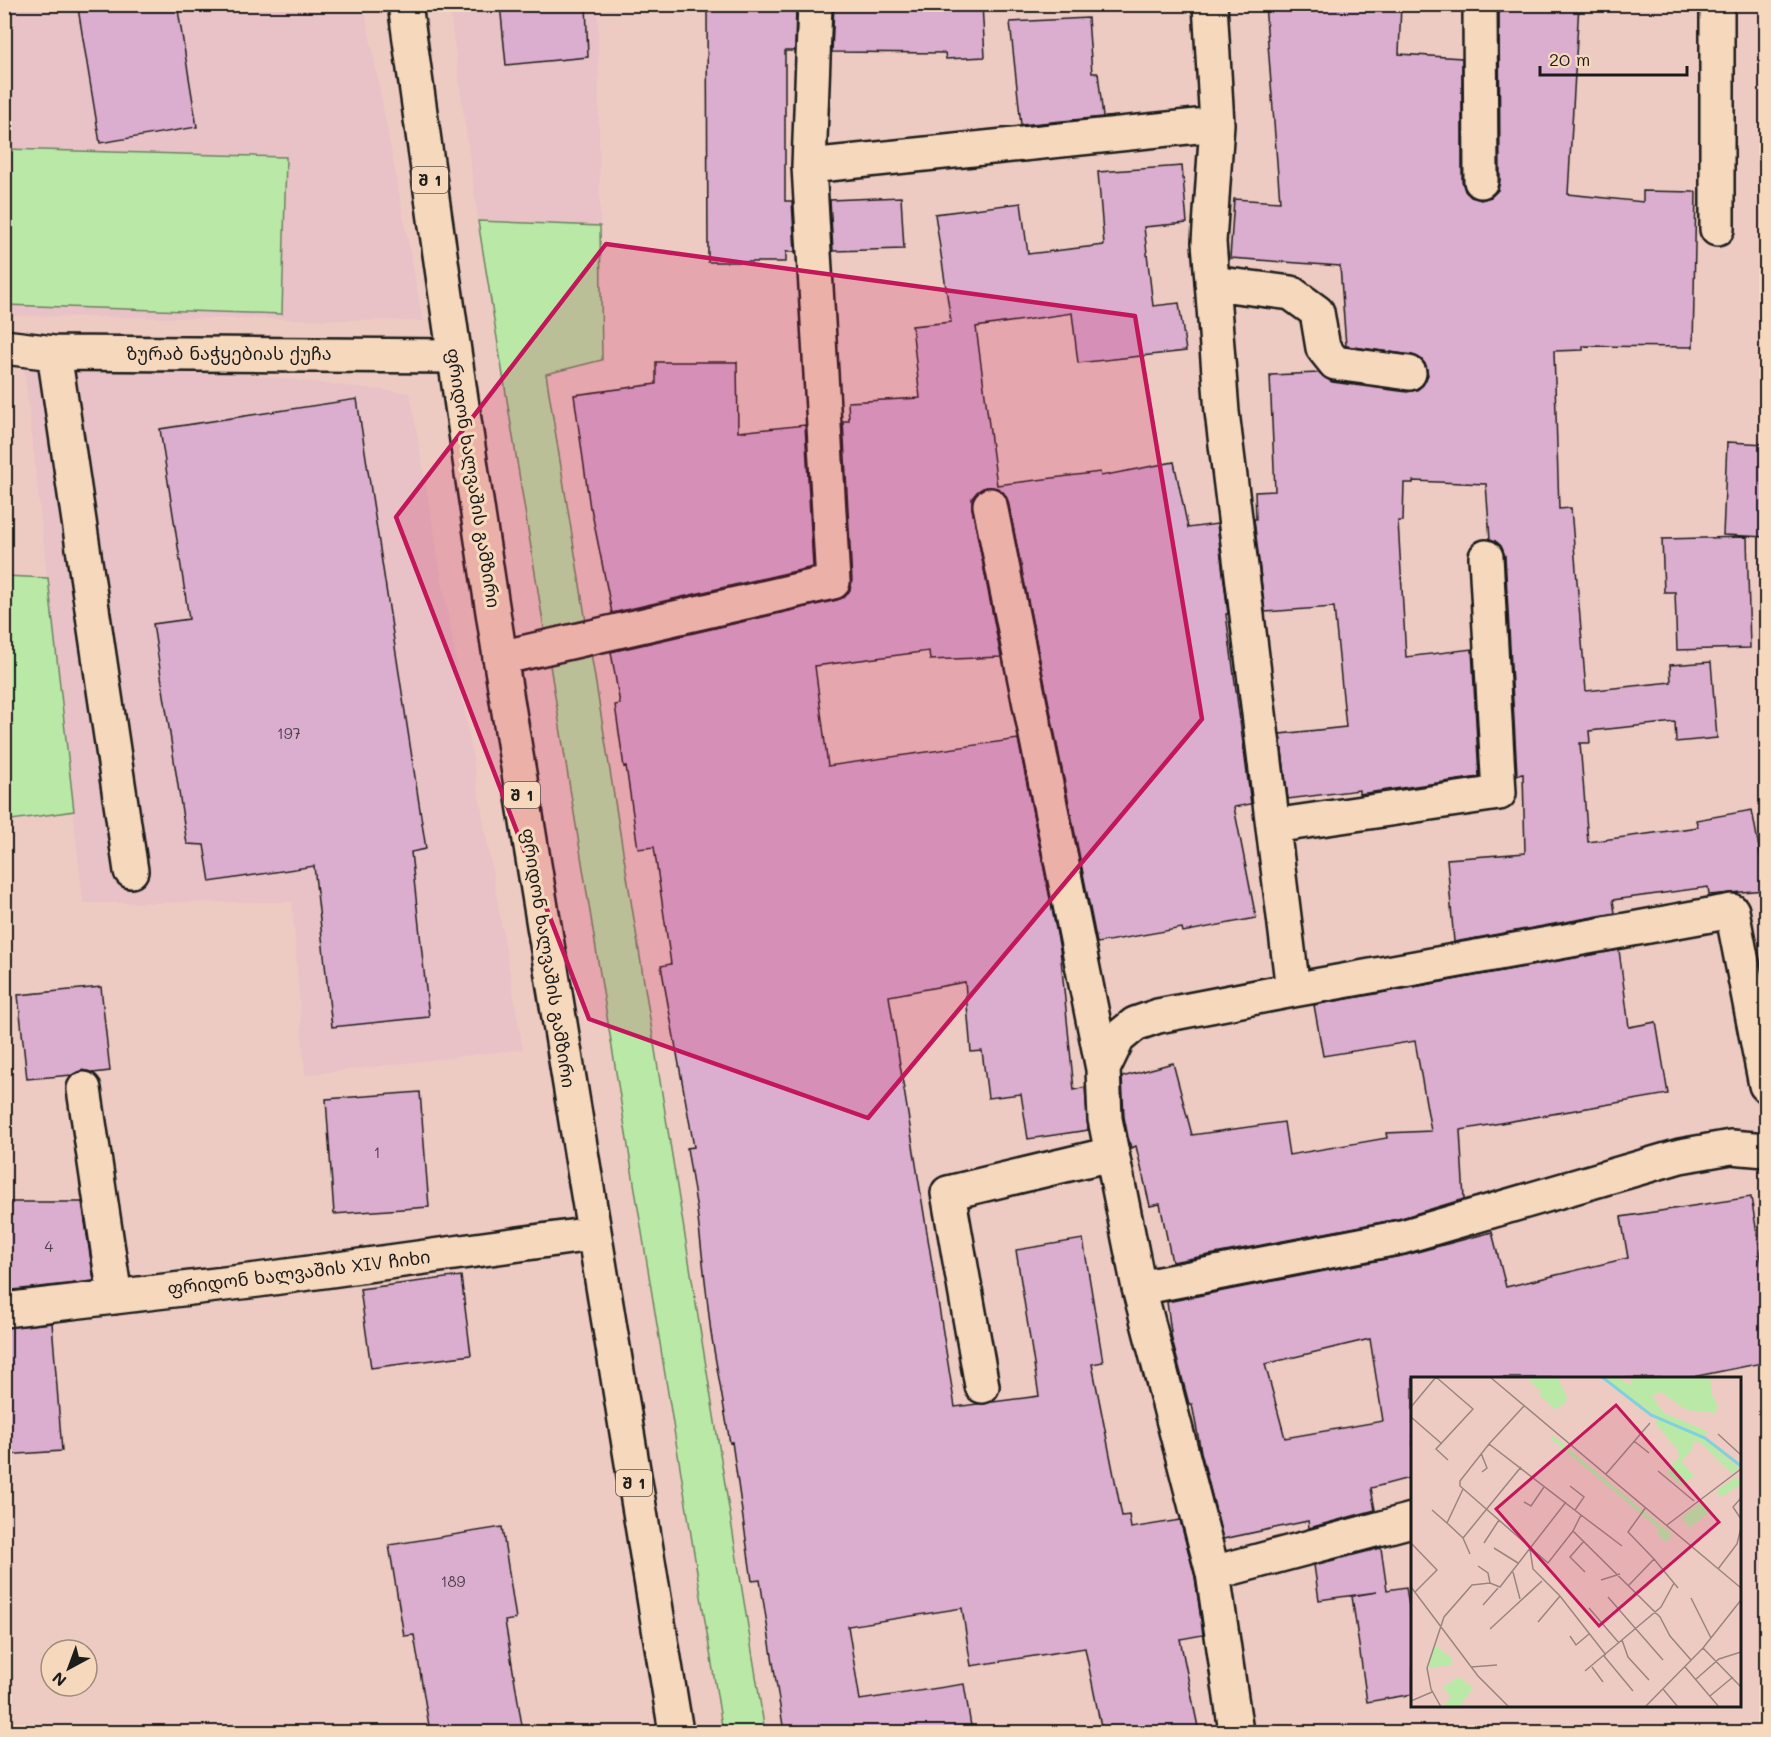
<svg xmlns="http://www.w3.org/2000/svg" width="1771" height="1737" font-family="Mali,'Noto Sans Georgian',sans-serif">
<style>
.built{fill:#e8c2c6}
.green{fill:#bae9a7;stroke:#6b8262;stroke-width:1.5}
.building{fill:#dbadcf;stroke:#1c1c1c;stroke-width:1.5;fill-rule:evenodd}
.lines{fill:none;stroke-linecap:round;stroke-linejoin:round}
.minor-casing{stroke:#1c1c1c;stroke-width:38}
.highway-casing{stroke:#1c1c1c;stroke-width:38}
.minor{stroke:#f6d8bc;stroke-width:33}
.highway{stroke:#f6d8bc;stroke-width:33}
.marked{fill:#c2185b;fill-opacity:0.2;stroke:#c2185b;stroke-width:4.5;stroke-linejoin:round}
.labels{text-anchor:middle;stroke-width:6;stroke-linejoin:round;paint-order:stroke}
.number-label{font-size:15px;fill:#4c4049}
.shield{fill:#f6d8bc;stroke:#5d544c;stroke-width:1.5}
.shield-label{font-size:16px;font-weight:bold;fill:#1c1c1c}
.street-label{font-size:18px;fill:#1c1c1c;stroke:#f6d8bc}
.inset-river{fill:none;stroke:#81d0de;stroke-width:3}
.inset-road{fill:none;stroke:#9a8580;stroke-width:1.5}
.view{fill:#c2185b;fill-opacity:0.15;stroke:#c2185b;stroke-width:3}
.inset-edge{fill:none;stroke:#1c1c1c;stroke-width:3}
</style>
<rect width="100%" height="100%" fill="#eecbc2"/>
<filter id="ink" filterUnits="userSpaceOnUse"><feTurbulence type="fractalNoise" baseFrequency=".0167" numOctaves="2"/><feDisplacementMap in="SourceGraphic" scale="12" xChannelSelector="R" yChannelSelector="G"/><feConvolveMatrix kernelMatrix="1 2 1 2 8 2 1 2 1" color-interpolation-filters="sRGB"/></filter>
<g filter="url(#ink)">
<!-- built -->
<path class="built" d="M4 5H364L423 321 14 316 5 314Z
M449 5H598L600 226 478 221Z
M22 349 410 393 523 1049 305 1075 292 902 83 903Z"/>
<!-- green -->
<path class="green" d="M5 149 286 157 282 314 5 305Z
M478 221 600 226 602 360 546 374 765 1732H723Z
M4 576 48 578 74 811 5 821Z"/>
<!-- building -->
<path class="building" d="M98 4H177L197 127 100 143 78 8Z
M500 4H586L588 57 506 65Z
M707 4H796L795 51H785V201H792L795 252H786V262H708Z
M834 4H982L985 57 946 59 945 53 832 52Z
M1265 4H1401L1399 54 1462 58V181L1465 191 1471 197 1481 200 1491 197 1498 190 1500 181 1499 4H1579L1568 194 1643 202V191L1696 192 1693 347 1583 346V350L1554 351 1559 509 1571 508 1586 691 1671 682 1670 665 1711 662 1717 738 1676 742 1675 722 1589 731 1590 743H1580L1588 842 1698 827 1696 820 1752 810 1761 859 1764 890 1709 895 1708 887 1613 900 1615 913 1454 942 1447 859 1525 853 1523 774 1517 775 1505 556 1501 546 1495 541 1490 539 1486 484 1413 481V483H1404L1403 521H1398L1406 657 1472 649 1479 777 1359 794V790L1288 799 1280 734 1346 727 1334 607 1265 612 1254 519H1256L1255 492 1275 491 1270 375 1319 373 1332 382 1407 392 1417 390 1423 385 1428 375 1426 365 1421 359 1412 355 1346 346 1340 266 1230 258 1234 199 1280 202Z
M1088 18 1092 73H1098L1103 117 1021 125 1010 22Z
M1182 166 1187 223 1144 227 1153 306 1179 303 1186 351 1078 363 1072 313 976 327 997 485 1100 472 1101 476 1174 462 1188 528 1217 524 1228 614H1226L1251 804 1234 807 1256 918 1183 932 1182 928 1097 943 1008 501 1004 493 997 488 987 487 978 491 972 498V508L1001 657 930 660 929 651 815 666 828 766 1018 739 1060 949 1074 1090 1085 1087 1088 1130 1028 1139 1021 1094 988 1098 982 1051 971 1052 965 982 889 996 955 1407 1039 1396 1016 1250 1083 1239 1103 1362 1092 1364 1122 1516 1129 1515 1131 1528 1180 1520 1195 1577 1203 1635 1180 1639 1199 1732H1102L1085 1648 971 1666 962 1608 848 1626 860 1700 964 1684 972 1732H784L760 1580 752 1581 732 1442 730 1443 711 1333 697 1210 687 1148 694 1147 661 966 671 964 654 847 638 849 626 766 624 767 615 705 620 704 611 652 837 600 845 597 850 590 852 581 843 421H849L848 402 920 398 912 326 951 322 935 214 1021 203 1028 254 1104 245 1098 172Z
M901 197 904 249 833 251 830 200Z
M656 362H737L738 432 805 425 813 567 612 613 591 508H590L574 395 656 384Z
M357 399 426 849 411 852 429 1017 332 1027 314 866 210 882 204 845 187 844 153 624 189 619 160 429Z
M1727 442 1767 444V537L1723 535Z
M1747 537 1750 648 1677 650 1675 592H1664L1662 539Z
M1619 950 1629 1027 1656 1022 1668 1094 1460 1130 1464 1199 1398 1219 1172 1262 1160 1204 1150 1206 1136 1146 1131 1148 1128 1137 1124 1117 1122 1077 1173 1063 1192 1135 1284 1122 1289 1155 1387 1138 1386 1133 1431 1131 1415 1041 1323 1056 1314 1005Z
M101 987 110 1071 93 1073 82 1070 72 1075 27 1079 18 995Z
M420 1092 429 1207 334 1214 326 1099Z
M1751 1197 1767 1293V1362L1688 1378H1413V1477L1371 1488 1375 1510 1309 1528 1308 1521 1223 1539 1201 1452 1192 1404H1189L1172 1340 1167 1302 1406 1255 1492 1232 1506 1287 1628 1258 1621 1217ZM1370 1339 1383 1421 1285 1438 1265 1364Z
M4 1202H82L94 1281 4 1291Z
M461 1276 471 1355 371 1368 360 1289Z
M52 1323 62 1451 4 1455V1328Z
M502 1527 516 1619 505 1621 523 1732H430L414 1635 404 1636 389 1545Z
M1381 1548 1387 1590 1406 1587 1413 1632V1694L1367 1702 1352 1596 1377 1592 1319 1600 1314 1565Z"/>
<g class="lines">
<defs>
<path id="minor" d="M1210 4 1217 124 1209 242 1222 412 1293 990 1158 1016 1135 1024 1118 1038 1103 1069 1105 1119 1139 1288 1213 1573 1236 1732
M1480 4 1481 181
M1717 4V229
M809 166 815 4
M1212 283 1291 293 1317 312 1323 348 1335 363 1409 373
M4 347 54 353 454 356
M54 353 131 871
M990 505 1103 1069
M500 658 833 582 809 166 1217 124
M1273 826 1499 793 1486 557
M1293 990 1732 911 1766 1085
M84 1089 115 1297
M1139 1288 1402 1237 1680 1156 1731 1147 1766 1150
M4 1310 258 1280 592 1234
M982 1386 948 1193 1111 1154
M1213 1573 1412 1520"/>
<path id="highway" d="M405 4C435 222 466 440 500 657 556 1016 616 1374 676 1732"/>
</defs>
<!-- minor casing -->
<use href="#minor" class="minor-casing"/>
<!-- highway casing -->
<use href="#highway" class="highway-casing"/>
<!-- minor -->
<use href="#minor" class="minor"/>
<!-- highway -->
<use href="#highway" class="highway"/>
</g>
</g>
<!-- marked area -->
<path class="marked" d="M606 244 1135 316 1202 719 868 1118 589 1019 396 517Z"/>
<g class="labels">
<!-- number labels -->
<g class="number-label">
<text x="289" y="739">197</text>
<text x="377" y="1158">1</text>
<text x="49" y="1252">4</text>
<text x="453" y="1587">189</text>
</g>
<!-- shield labels -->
<g class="shield">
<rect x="412" y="167" width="36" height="26" rx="4.5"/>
<rect x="504" y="782" width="36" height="26" rx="4.5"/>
<rect x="616" y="1470" width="36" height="26" rx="4.5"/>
</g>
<g class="shield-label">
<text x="430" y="186">შ 1</text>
<text x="522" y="801">შ 1</text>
<text x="634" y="1489">შ 1</text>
</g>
<!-- street labels -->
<g class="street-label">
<text x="229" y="360">ზურაბ ნაჭყებიას ქუჩა</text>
<text transform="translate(473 478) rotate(81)" y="6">ფრიდონ ხალვაშის გამზირი</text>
<text transform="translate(548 958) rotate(81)" y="6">ფრიდონ ხალვაშის გამზირი</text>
<text transform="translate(299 1273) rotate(-7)" y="6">ფრიდონ ხალვაშის XIV ჩიხი</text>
</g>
</g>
<!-- overview -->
<g transform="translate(1411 1377)">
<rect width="330" height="330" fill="#eecbc2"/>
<path d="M121 0H146L156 20 154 27 144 32 128 18 130 14 118 4ZM191 0H206L219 8 222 0H299L301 18 307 29 304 36 275 33 250 15 241 19 253 36 296 54 293 62 328 91 321 97 288 64 282 65 281 73 270 84 283 99 270 109 255 95 268 80 267 73 244 46 248 41ZM141 58 262 158 254 165 246 156 248 152 140 62ZM325 100 330 107 310 120 305 114ZM291 124 300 134 279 151 270 141ZM23 267 40 281V288L16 291ZM48 300 62 311 48 330H32L40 320 32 310Z" fill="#bae9a7"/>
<path class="inset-river" d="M191 0 240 38 294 61 330 89"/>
<path class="inset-road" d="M25 0 62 32 25 72 37 83M79 0 330 211M113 29 78 67 49 104V109L137 186 162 154M0 30 25 0M0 40 31 67M307 57 330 78M223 64 238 76M78 67 170 138 162 154 249 240 259 259 280 283M70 76 76 91 71 95M247 94 283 124M195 97 239 46M159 109 173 120 164 133M330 121 322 130 330 142M113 125 120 129 133 110M21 133 36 146 52 112M170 138 211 169M36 146 52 161 59 177M256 148 330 92M52 161 110 90M173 164 159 180 174 195M0 166 26 193 4 215M73 166 88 143M83 171 107 186M119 172 122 192 149 219 195 278M243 182 267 211M67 189 77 196 79 206M307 192 326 167 330 151M102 195 109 222M190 203 209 197M218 208 243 182 217 155 235 130M0 210 67 299 98 330M197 220 252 283M280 221 300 261M72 228 87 211M178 231 208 266M127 245 149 219M79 252 131 204M159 259 165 268 178 257M211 263 217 280 238 303M292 271 330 310M193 279 222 314M60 290 86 288M181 290 192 305M274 290 308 330M174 294 250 230 263 206M284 303 308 282 330 275M252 312 267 330M299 319 322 300M0 324 21 315M30 330 20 312 16 291 33 240 61 208 79 206 89 210 155 125M234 330 292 271 330 223"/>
<path class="view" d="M205 28 308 145 188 249 85 132Z"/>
<rect width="330" height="330" class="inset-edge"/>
</g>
<!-- margin -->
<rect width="1771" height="1737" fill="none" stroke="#f6d8bc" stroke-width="24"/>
<rect x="12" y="12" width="1747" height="1713" fill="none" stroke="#1c1c1c" stroke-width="2" filter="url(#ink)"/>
<!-- north arrow -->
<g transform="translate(69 1668) rotate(221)"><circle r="28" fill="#f6d8bc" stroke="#9f8d7c" stroke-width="1.5"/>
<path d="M0-4.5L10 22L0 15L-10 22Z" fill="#1c1c1c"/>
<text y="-9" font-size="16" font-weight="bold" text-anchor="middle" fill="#1c1c1c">N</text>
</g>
<!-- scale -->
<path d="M1540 66v9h147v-9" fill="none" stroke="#1c1c1c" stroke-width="3"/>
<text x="1549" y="66" font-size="18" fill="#1c1c1c" stroke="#f6d8bc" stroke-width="4.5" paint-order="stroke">20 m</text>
</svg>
